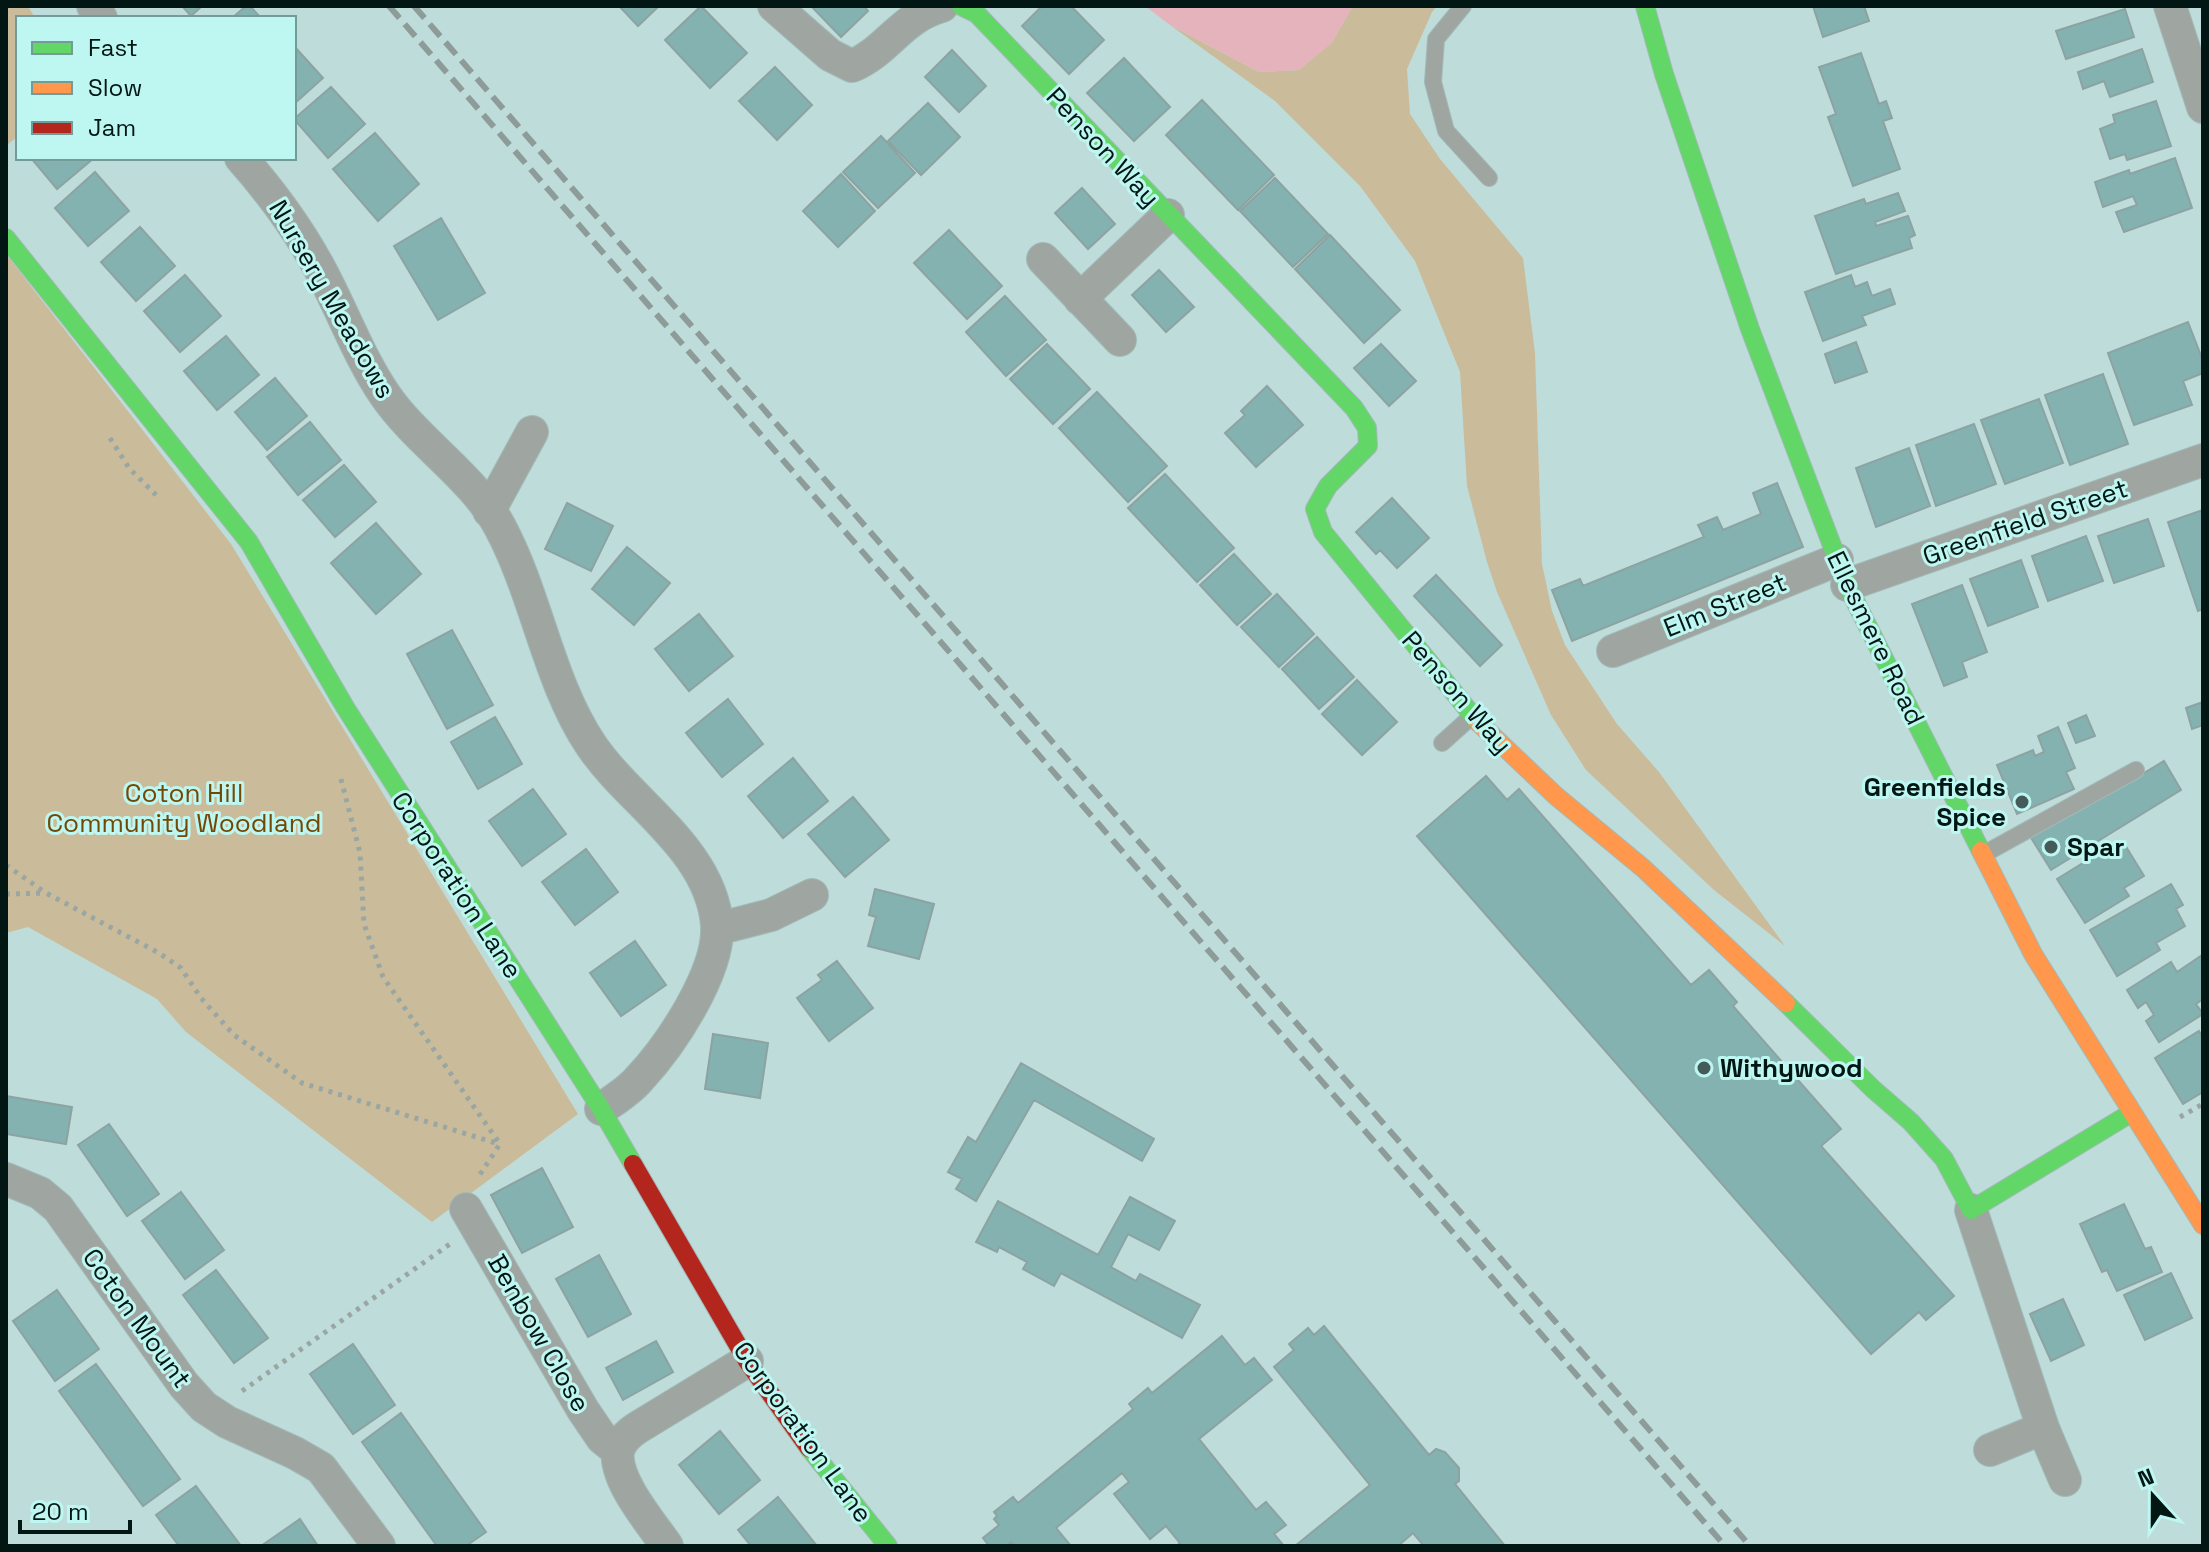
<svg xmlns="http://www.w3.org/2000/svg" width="2209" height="1552" font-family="'Space Grotesk',sans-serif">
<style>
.green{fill:#cabc9b}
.water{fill:#e5b3bc}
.building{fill:#84b2b0;stroke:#8ca3a2;stroke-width:2}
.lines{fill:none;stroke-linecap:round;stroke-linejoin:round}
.lane-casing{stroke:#a2bab8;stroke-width:18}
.street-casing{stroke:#a2bab8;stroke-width:34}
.fast-casing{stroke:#a2bab8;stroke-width:20}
.slow-casing{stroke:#a2bab8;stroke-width:20}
.jam-casing{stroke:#a2bab8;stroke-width:20}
.path{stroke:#9aa6a2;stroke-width:5;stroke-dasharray:4 6;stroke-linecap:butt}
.lane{stroke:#9fa6a1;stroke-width:16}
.street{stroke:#9fa6a1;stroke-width:32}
.fast{stroke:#63d668;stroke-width:18}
.slow{stroke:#ff974d;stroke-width:18}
.jam{stroke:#b3261e;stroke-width:18}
.rail{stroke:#8d9b99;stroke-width:6;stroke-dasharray:16 8;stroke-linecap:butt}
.poi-dot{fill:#445b59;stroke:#bef6f1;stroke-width:3}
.labels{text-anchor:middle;stroke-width:6;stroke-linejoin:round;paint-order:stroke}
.street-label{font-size:26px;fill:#021614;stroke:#bef6f1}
.poi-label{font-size:26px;font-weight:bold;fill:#021614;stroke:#bef6f1;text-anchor:start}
.park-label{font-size:26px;fill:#734805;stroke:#bef6f1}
</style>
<rect width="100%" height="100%" fill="#bedcda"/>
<!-- green -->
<path class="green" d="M6 6H28L35 18H18V136L6 146Z
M1353 6H1437L1432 12 1407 69 1410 114 1440 159 1523 258 1535 353 1542 564 1552 611 1565 645 1617 724 1659 772 1785 946 1714 890 1586 770 1551 715 1497 592 1487 562 1467 486 1460 372 1415 261 1360 186 1275 101 1170 25 1259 72 1299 70 1331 43Z
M6 254 231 544 578 1114 432 1222 186 1032 157 999 28 927 6 933Z"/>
<!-- water -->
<path class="water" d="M1145 6H1353L1332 43 1299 70 1259 72 1170 25Z"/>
<!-- building -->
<path class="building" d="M182 6H202L191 16Z
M246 6H250L261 18H232Z
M619 6H659L638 26Z
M701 6 747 53 710 88 665 40Z
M811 6H864L868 11 841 37Z
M1042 6H1071L1104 40 1069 74 1022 26Z
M1813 6H1864L1869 21 1823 37Z
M2125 9 2134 37 2066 59 2056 31Z
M294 46 323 78 294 104Z
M2142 49 2153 82 2110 97 2104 81 2083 89 2078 72Z
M952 50 986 86 959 112 925 77Z
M1861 53 1879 104 1886 101 1892 118 1883 121 1900 169 1853 186 1828 117 1836 114 1819 67Z
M1124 58 1170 107 1134 141 1087 93Z
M775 67 812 105 777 140 739 101Z
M331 87 365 124 328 158 294 119Z
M1202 100 1274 175 1238 210 1166 135Z
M2156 101 2171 146 2127 160 2125 154 2110 159 2100 129 2115 123 2113 115Z
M928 103 960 137 921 175 888 141Z
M375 133 419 184 378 221 333 169Z
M881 136 915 173 878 208 843 172Z
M31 158H94L57 189Z
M2175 158 2192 208 2124 232 2116 212 2137 205 2133 196 2103 207 2095 182 2129 170 2130 174Z
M95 172 129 211 88 246 55 208Z
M841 174 875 211 838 247 803 211Z
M1275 178 1328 234 1293 267 1240 211Z
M1082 188 1115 224 1088 249 1055 213Z
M1898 193 1905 211 1875 222 1876 226 1908 216 1915 235 1909 238 1912 248 1836 274 1815 216 1864 199 1866 204Z
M441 218 485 293 438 320 394 246Z
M140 227 175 266 136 301 101 262Z
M949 230 1002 286 967 319 914 263Z
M1330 235 1400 310 1364 343 1295 269Z
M1159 270 1194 307 1166 332 1132 295Z
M185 275 221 316 180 352 144 311Z
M1851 275 1855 287 1867 282 1872 296 1890 289 1895 304 1862 316 1866 325 1823 341 1805 292Z
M1005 296 1046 340 1006 376 966 332Z
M2188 322 2203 361V373L2183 381 2192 405 2134 425 2108 353Z
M226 336 259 375 217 410 184 371Z
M1856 342 1867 372 1835 383 1825 354Z
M1047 344 1090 389 1053 424 1010 379Z
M1381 344 1416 381 1389 406 1354 368Z
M2103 374 2128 444 2070 465 2045 395Z
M275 378 307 416 267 450 235 412Z
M1267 386 1303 425 1256 467 1225 433 1245 415 1241 411Z
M1097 392 1167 466 1128 502 1059 428Z
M2039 399 2063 463 2005 484 1981 420Z
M310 422 341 460 298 495 267 457Z
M1974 424 1996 484 1936 506 1916 445Z
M1909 448 1930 506 1876 527 1856 468Z
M344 465 376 502 335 537 303 500Z
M1165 474 1234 548 1197 582 1128 508Z
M1777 483 1803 547 1572 641 1552 590 1580 579 1583 586 1704 537 1698 525 1717 517 1723 530 1761 514 1753 493Z
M1392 498 1429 538 1397 568 1380 550 1376 554 1356 532Z
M567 503 613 526 591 571 545 549Z
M2203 510V609L2198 611 2168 522Z
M2148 519 2164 566 2114 583 2098 536Z
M376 523 421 574 376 614 331 563Z
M2086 536 2103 581 2048 601 2032 556Z
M627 547 670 583 634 625 592 589Z
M1234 554 1271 594 1237 625 1200 585Z
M2021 560 2038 607 1988 626 1970 579Z
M1436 575 1502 645 1480 666 1414 596Z
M1962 585 1987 652 1962 662 1967 677 1944 686 1912 604Z
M1277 594 1314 634 1279 667 1241 627Z
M699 614 733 656 689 691 655 649Z
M452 630 493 705 447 729 407 654Z
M1317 637 1354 677 1319 709 1282 669Z
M1357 680 1397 722 1362 755 1322 714Z
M728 699 763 744 722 777 686 733Z
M2203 702V725L2192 729 2186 708Z
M2086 715 2095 736 2076 743 2068 723Z
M495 717 522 764 478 789 451 742Z
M2058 727 2075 768 2066 772 2074 789 2017 814 1997 765 2033 750 2035 756 2044 752 2038 736Z
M793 758 828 801 783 838 748 796Z
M2164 761 2181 790 2051 870 2030 836 2088 801 2091 805Z
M1486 776 1507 800 1519 789 1691 985 1709 970 1737 1002 1733 1006 1841 1129 1821 1146 1954 1296 1926 1320 1919 1312 1871 1354 1417 836Z
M533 789 566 834 522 866 489 821Z
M853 797 889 840 845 877 808 834Z
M2125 845 2144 876 2124 888 2129 896 2085 923 2057 879 2099 853 2103 859Z
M586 849 618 892 575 925 542 882Z
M2171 884 2183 905 2176 909 2185 926 2156 943 2160 950 2117 976 2090 930Z
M875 889 934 904 919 959 868 946 876 917 869 915Z
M635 941 666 985 621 1016 590 973Z
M2202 955 2203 999 2196 1004 2203 1014 2159 1042 2146 1021 2154 1015 2146 1002 2138 1008 2127 990 2171 962 2177 972Z
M837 961 873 1008 829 1041 797 998 822 980 818 975Z
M2199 1031 2203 1038V1092L2183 1104 2155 1058Z
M713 1034 768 1043 760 1098 705 1089Z
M1021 1063 1154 1139 1142 1161 1034 1100 976 1201 956 1189 962 1179 948 1172 968 1137 976 1142Z
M6 1096 72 1107 66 1144 6 1134Z
M109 1124 159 1194 127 1216 78 1145Z
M542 1168 573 1227 522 1253 491 1195Z
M181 1192 224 1250 185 1279 142 1221Z
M1130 1197 1175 1221 1159 1250 1128 1234 1111 1267 1136 1281 1140 1274 1200 1305 1182 1338 1061 1273 1054 1286 1023 1269 1027 1262 999 1247 997 1252 976 1242 998 1201 1098 1255Z
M2124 1204 2145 1249 2151 1247 2162 1272 2117 1291 2107 1270 2102 1272 2080 1224Z
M599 1255 631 1314 588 1337 556 1279Z
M216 1270 268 1338 234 1363 183 1295Z
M2171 1273 2192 1318 2145 1340 2124 1295Z
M57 1290 99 1349 55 1381 13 1321Z
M2063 1299 2084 1345 2051 1361 2030 1314Z
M1324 1326 1429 1455 1436 1449 1445 1452 1459 1468V1481L1455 1484 1505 1546H1424L1413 1533 1398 1546H1295L1370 1485 1274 1367 1294 1350 1289 1344 1308 1328 1314 1335Z
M1222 1336 1245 1365 1254 1358 1272 1380 1199 1439 1256 1510 1266 1502 1286 1525 1274 1534 1284 1546H1176L1180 1543 1166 1526 1150 1539 1114 1494 1129 1482 1122 1473 1056 1528 1071 1546H1015L1011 1542 1007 1546H989L983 1538 999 1525 994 1519 997 1516 994 1512 1013 1497 1018 1503 1133 1409 1129 1404 1148 1388 1152 1393Z
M656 1341 673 1372 623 1400 606 1368Z
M353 1344 395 1405 353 1434 310 1374Z
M96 1364 180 1479 143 1506 59 1391Z
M401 1413 486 1532 466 1546H437L362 1442Z
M720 1431 760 1480 719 1514 679 1465Z
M196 1486 241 1546H179L156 1515Z
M778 1497 817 1546H751L738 1530Z
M300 1519 318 1546H261Z"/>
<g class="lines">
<defs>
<path id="lane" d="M1463 6 1436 39 1433 82 1446 131 1489 178
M1442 743 1472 716
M1984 854 2136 770"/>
<path id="street" d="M93 6 101 18
M774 6 830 55 852 66C889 50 900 18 942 6
M2170 6 2203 107
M241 158C272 193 299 230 321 271 343 312 359 357 385 395 418 443 473 476 500 527 537 596 548 681 591 745 630 803 711 849 717 925 720 972 670 1046 639 1079 629 1091 614 1100 601 1109
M1043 259 1120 340
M1080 299 1168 215
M489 511 532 432
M1847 585 2203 460
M1613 651 1837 560
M717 929 771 915 812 895
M6 1179 40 1193 58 1208 184 1385 204 1407 227 1422 295 1453 321 1468 379 1546
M466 1209 583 1410 602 1438 618 1451
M1971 1210 2043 1428 2065 1480
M1990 1450 2043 1428
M667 1546C652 1524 614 1480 618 1452 620 1441 628 1434 637 1428L747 1361"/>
<path id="fast" d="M961 6 977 14 1354 408 1367 428 1368 446 1328 486 1315 509 1323 532 1478 722
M1645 6 1664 74 1750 329 1847 585 1981 851
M6 238 249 542 345 707 601 1109 633 1164
M1786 1003 1873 1089 1911 1122 1944 1159 1971 1210 2131 1113
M809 1448 888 1546"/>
<path id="slow" d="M1478 722 1556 796 1643 868 1786 1003
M1981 851 2033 954 2203 1225"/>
<path id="jam" d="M633 1164 747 1361 809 1448"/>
</defs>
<!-- lane casing -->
<use href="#lane" class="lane-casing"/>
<!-- street casing -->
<use href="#street" class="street-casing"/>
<!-- fast casing -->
<use href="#fast" class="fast-casing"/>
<!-- slow casing -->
<use href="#slow" class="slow-casing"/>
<!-- jam casing -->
<use href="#jam" class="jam-casing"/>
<!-- path -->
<path class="path" d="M110 438 129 468 156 495
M341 779 360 853 364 924 383 977 500 1144 477 1179
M6 865 46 893 159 953 181 968 201 998 234 1035 302 1083 499 1144
M6 894 45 893
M2180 1117 2203 1104
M242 1391 450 1244"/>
<!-- lane -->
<use href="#lane" class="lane"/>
<!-- street -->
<use href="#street" class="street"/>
<!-- fast -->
<use href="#fast" class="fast"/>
<!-- slow -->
<use href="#slow" class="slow"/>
<!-- jam -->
<use href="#jam" class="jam"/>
<!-- rail -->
<path class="rail" d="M389 6 1725 1546
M414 6 1750 1546"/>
</g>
<!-- markers -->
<g class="poi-dot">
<circle cx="2022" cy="802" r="8"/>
<circle cx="2051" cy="847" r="8"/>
<circle cx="1704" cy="1068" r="8"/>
</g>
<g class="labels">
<!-- street labels -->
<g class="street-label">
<text transform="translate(1103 147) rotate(47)" y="9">Penson Way</text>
<text transform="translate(332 299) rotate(60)" y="9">Nursery Meadows</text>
<text transform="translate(2025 522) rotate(-19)" y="9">Greenfield Street</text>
<text transform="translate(1725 605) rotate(-22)" y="9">Elm Street</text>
<text transform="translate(1876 638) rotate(64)" y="9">Ellesmere Road</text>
<text transform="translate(1457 692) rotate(49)" y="9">Penson Way</text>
<text transform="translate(457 885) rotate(57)" y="9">Corporation Lane</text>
<text transform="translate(137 1318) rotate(54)" y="9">Coton Mount</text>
<text transform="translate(539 1333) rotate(60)" y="9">Benbow Close</text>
<text transform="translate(803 1432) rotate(54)" y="9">Corporation Lane</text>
</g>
<!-- poi labels -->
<g class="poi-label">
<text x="2006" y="796" text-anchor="end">Greenfields<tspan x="2006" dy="30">Spice</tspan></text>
<text x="2067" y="856">Spar</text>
<text x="1720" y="1077">Withywood</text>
</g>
<!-- park labels -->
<g class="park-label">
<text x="184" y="802">Coton Hill<tspan x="184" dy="30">Community Woodland</tspan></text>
</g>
</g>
<!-- border -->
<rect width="2209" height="1552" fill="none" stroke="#021614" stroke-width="16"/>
<!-- legend -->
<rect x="16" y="16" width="280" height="144" fill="#bef6f1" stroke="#739c99" stroke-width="2"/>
<rect x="32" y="42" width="40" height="12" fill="#63d668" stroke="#739c99" stroke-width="2"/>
<text x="88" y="56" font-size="24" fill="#021614">Fast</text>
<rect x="32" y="82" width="40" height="12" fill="#ff974d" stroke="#739c99" stroke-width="2"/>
<text x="88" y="96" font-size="24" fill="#021614">Slow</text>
<rect x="32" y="122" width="40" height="12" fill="#b3261e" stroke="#739c99" stroke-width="2"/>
<text x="88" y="136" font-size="24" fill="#021614">Jam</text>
<!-- north arrow -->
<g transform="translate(2153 1496) rotate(339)" stroke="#bef6f1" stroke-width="6" paint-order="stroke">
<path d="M0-6L14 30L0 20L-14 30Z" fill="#021614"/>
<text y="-12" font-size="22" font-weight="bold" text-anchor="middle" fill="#021614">N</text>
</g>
<!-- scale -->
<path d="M20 1520v12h110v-12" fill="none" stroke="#021614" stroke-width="4"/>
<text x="32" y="1520" font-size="24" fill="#021614" stroke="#bef6f1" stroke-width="6" paint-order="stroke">20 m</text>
</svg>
